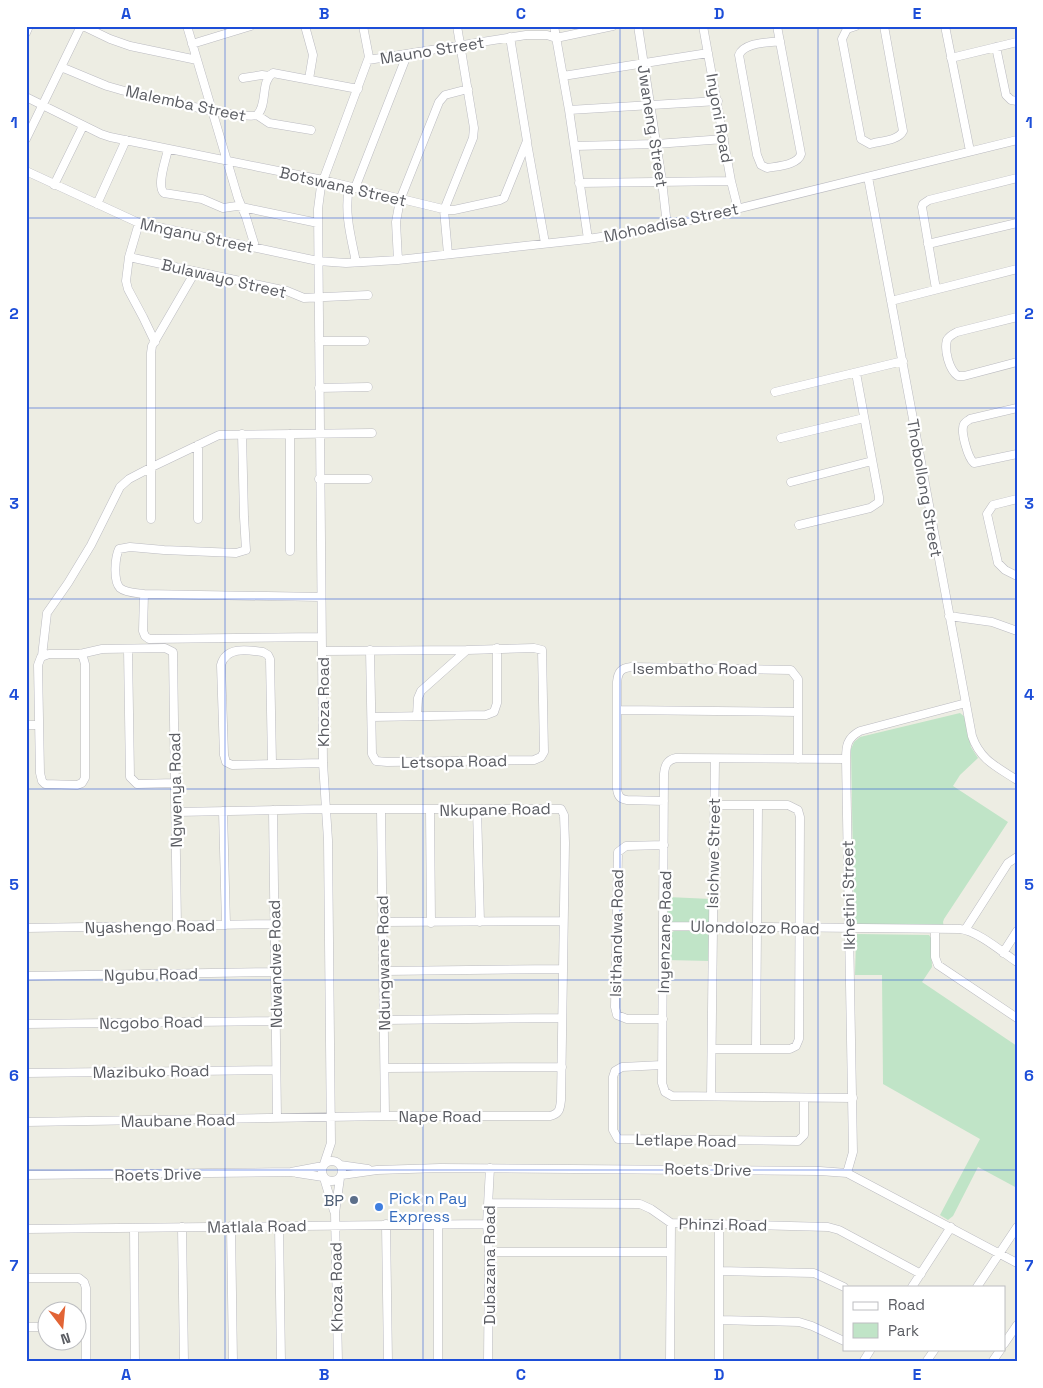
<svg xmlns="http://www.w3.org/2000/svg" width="1043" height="1388" font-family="'Space Grotesk',sans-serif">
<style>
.green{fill:#c0e4c7}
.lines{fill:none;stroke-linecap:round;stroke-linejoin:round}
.minor-casing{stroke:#bbbbc1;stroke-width:9}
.minor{stroke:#fff;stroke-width:8}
.grid{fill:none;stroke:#1d4ed8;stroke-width:1;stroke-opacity:0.55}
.service-dot{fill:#5c6f8a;stroke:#fff;stroke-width:2}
.shop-dot{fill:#3f7fe0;stroke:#fff;stroke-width:2}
.labels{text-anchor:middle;stroke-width:4.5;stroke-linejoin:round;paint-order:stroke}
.street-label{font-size:16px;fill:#5b5d63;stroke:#fff}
.shop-label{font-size:16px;fill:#366cbe;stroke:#fff;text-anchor:start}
.service-label{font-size:16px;fill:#4e5e75;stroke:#fff;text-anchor:end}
.neatline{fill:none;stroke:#1d4ed8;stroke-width:2}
.grid-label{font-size:16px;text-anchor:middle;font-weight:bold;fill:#1d4ed8}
</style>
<rect width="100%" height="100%" fill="#edede3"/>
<!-- green -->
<path class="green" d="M960 713 965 717 971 747 978 758 960 775 953 786 1008 822 944 919 943 922 944 928 857 926 854 920 851 749 854 742 860 737Z
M668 897 711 899 710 926 668 924Z
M674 931H705L710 936V961L666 960 667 935Z
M857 934 929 935 931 938 932 967 922 982 1017 1046V1094L1015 1097 1017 1098V1188L978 1167 953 1216 948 1220 940 1215 980 1139 883 1084 882 975H855L856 940Z"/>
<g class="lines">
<defs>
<path id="minor" d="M83 26 110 39 130 46 197 60
M187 26 238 198 246 217 254 243
M305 26 313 55 309 79
M554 26 569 110 588 239
M638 26 662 181 667 225
M703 26 731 181 738 209
M777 26 801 154C798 165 778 166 767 168L761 165 757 155 739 55C744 42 768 43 780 41
M856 26 847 29 842 39 861 139 870 144C880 141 898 141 903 131L884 26
M945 26 970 151
M26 33 29 26
M192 44 251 26
M996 47 1006 95 1011 100 1017 101
M951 58 1017 42
M368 60 526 35H547L556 38 613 26
M61 67C76 73 92 80 107 86 126 92 245 121 257 115
M563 76 708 53
M243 78 262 75 269 76
M26 97 101 134 110 137 323 180 447 210H454L500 200 504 198 527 141 510 37
M569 110 718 101
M257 115C268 105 260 81 273 73L358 89
M257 115 269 123 311 130
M26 139 81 26
M527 143 545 243
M575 146 656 144 724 139
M168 149C166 160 156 185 164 193L202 199 223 208 237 206 318 223
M26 171 139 223 318 261 346 263 398 260 588 239 639 231 700 218 1017 140
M868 177 972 736C980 760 997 767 1017 780
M579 183 731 181
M54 185 83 126
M349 187C344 213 351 237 356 262
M355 188 407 55
M97 204 126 140
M139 223 129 257 126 281 128 289 143 317 155 342
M928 244 1017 223
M448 254 444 210 473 138 474 128 457 26
M129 257 287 291 304 298 368 295
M398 260 396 222 400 200 439 102 445 95 468 89
M936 289 922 207 923 204 929 200 1017 178
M891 301 1017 269
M1017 317 957 332C953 334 949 336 947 340 944 350 949 370 958 376H964L1017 362
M319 341H365
M319 388 368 387
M775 392 903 361
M1017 408 970 419C968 421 966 421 964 424 960 431 968 458 974 463L1017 454
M242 434 244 517 246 550 236 553 164 550 130 547 119 549C115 557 113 581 120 588 126 593 137 593 144 594L321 597
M290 434V551
M781 438 864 418
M319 479H368
M791 482 872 461
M1017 499 993 505 987 514 998 563 1005 570 1017 576
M151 519V353L152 346 195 272
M198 519V445
M799 525 870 508 879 502V497L856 373
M144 594 143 631 145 636 149 639 321 637
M949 616 992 622 1017 631
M128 649 130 777 137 784 175 783
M370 650 372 754 376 761 387 762 534 760 541 757 544 752 542 650 534 648 467 650 421 691 418 698 417 716
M323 651 467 650
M80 654 83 657 85 664V778L82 783 77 785 45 784 42 781 40 773 38 665 41 657 49 654H80L102 649 165 648 173 652 177 926
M42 656 47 613 68 583 91 545 120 487 129 479 152 467 219 435 372 433
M618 710 798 712
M372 717 486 715 494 712 497 703V648
M26 725H38
M846 759 676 758C667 760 665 765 664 774L662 1083 665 1092 672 1096 853 1098
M272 763 270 659 268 655 263 652C248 650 226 646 221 665L224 755 226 762 232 765 323 763
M664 801 627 800C620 799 618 796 617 789V682C618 672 621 668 631 667L791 670 798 679V759
M430 809 431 923
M477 809 480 922
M273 810 277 1118
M381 810 385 1116
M223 811 226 925
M382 922 562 921
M664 926 960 929C978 931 1002 952 1017 962
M26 928 274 924
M935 929V957L938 965 1017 1018
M965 930 1008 863 1017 857
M1003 953 1017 931
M384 971 562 969
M26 976 275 972
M663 1019H627L617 1015 615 1007 618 852 626 846 664 845
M384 1020 562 1018
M26 1024 276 1021
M756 1048 758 806
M712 1049H790L796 1046 799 1039 800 817 798 810 788 805H714
M662 1065 622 1067 615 1071 613 1077V1130L618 1139 798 1141 804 1135V1098
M385 1068 562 1067
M26 1073 276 1070
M711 1096 715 759
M26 1122 385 1116H550C560 1114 560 1108 561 1100L565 843 564 815 561 809H326L176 812
M322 1171a10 10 0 1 1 20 0a10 10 0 1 1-20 0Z
M324 1164 331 1143 328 840 323 763 318 209 321 186 369 57 363 26
M340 1165 368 1169
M297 1173 323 1177
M847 1173 853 1152 846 759C846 746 847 738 860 731L966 703
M26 1175 291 1172 323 1166
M342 1175 377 1170 440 1168 820 1171 847 1173 1017 1263
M324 1178 334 1211
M489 1203 640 1204 651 1209 671 1223 828 1227 839 1230 921 1274
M386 1224 388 1362
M231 1226 233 1362
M279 1226 281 1362
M182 1227 184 1362
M134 1228 135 1362
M26 1229 487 1224
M489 1252H670
M719 1271 814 1273 844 1287
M26 1278H79L84 1282 86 1288V1362
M912 1287 951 1227
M977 1287 1017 1227
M719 1320 799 1322 812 1326 844 1341
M26 1327H48
M1004 1344 1017 1325
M338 1362 335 1213 340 1178
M438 1362V1224
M488 1362 489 1252 487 1224 490 1168
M670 1362 671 1223
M719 1362V1225
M863 1362 871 1349
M926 1362 935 1349
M992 1362 1001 1349"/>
</defs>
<!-- minor casing -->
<use href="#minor" class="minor-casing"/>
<!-- minor -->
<use href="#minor" class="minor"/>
</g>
<!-- grid -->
<path class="grid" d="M225 26V1362M423 26V1362M620 26V1362M818 26V1362M26 218H1017M26 408H1017M26 599H1017M26 789H1017M26 980H1017M26 1170H1017"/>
<!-- markers -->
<circle class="service-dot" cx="354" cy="1200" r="5"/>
<circle class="shop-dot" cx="379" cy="1207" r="5"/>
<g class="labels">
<!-- street labels -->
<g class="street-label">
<text transform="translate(432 50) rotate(-9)" y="6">Mauno Street</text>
<text transform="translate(186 103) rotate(12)" y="6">Malemba Street</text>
<text transform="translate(720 118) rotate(80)" y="6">Inyoni Road</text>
<text transform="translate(653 126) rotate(81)" y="6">Jwaneng Street</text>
<text transform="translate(343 186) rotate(13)" y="6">Botswana Street</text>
<text transform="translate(671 222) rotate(-12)" y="6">Mohoadisa Street</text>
<text transform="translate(197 235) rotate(12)" y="6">Mnganu Street</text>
<text transform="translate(224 278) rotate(13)" y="6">Bulawayo Street</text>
<text transform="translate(925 488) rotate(80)" y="6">Thobollong Street</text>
<text x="695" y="674">Isembatho Road</text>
<text transform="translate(323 702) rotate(-90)" y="6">Khoza Road</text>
<text transform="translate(454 761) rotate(-1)" y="6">Letsopa Road</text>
<text transform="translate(175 790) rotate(-91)" y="6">Ngwenya Road</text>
<text transform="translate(495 809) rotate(-1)" y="6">Nkupane Road</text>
<text transform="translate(713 853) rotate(-89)" y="6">Isichwe Street</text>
<text transform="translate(848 895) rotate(-91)" y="6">Ikhetini Street</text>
<text transform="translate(150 926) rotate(-1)" y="6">Nyashengo Road</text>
<text transform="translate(755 927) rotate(1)" y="6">Ulondolozo Road</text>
<text transform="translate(664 932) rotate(-89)" y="6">Inyenzane Road</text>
<text transform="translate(616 933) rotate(-89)" y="6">Isithandwa Road</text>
<text transform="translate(383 963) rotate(-91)" y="6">Ndungwane Road</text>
<text transform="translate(275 964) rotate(-91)" y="6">Ndwandwe Road</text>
<text transform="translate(151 974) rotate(-1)" y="6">Ngubu Road</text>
<text transform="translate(151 1022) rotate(-1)" y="6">Ncgobo Road</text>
<text transform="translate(151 1071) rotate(-1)" y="6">Mazibuko Road</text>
<text x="440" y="1122">Nape Road</text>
<text transform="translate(178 1120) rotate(-1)" y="6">Maubane Road</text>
<text transform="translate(686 1140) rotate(1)" y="6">Letlape Road</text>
<text transform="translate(708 1169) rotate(1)" y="6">Roets Drive</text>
<text transform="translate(158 1174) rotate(-1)" y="6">Roets Drive</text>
<text transform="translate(723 1224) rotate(1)" y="6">Phinzi Road</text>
<text transform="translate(257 1226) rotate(-1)" y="6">Matlala Road</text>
<text transform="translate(489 1265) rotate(-90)" y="6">Dubazana Road</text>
<text transform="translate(336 1287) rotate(-91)" y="6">Khoza Road</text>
</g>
<!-- shop labels -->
<g class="shop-label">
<text x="389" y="1204">Pick n Pay<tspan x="389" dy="18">Express</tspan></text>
</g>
<!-- service labels -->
<g class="service-label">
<text x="344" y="1206">BP</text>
</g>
</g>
<!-- border -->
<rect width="1043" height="1388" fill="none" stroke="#ffffff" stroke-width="55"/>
<!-- legend -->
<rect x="843" y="1286" width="162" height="65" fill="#ffffff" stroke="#bdbec1"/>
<rect x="853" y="1302" width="25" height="8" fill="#ffffff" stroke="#bdbec1"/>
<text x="888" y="1310" font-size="15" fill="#5b5d63">Road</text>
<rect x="853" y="1323" width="25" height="15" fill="#c0e4c7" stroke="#bdbec1"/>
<text x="888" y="1336" font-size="15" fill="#5b5d63">Park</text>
<!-- north arrow -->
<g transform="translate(62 1326) rotate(164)"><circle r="24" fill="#ffffff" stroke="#bdbec1"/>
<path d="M0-4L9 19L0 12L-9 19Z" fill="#e26435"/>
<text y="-8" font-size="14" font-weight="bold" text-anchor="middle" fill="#5b5d63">N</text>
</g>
<rect x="28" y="28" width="988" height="1332" class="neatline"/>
<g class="grid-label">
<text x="126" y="19">A</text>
<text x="324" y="19">B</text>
<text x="521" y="19">C</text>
<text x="719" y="19">D</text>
<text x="917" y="19">E</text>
<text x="14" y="128">1</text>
<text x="1029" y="128">1</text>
<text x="14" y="319">2</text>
<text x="1029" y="319">2</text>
<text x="14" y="509">3</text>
<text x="1029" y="509">3</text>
<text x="14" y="700">4</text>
<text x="1029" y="700">4</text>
<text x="14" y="890">5</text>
<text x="1029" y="890">5</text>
<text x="14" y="1081">6</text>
<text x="1029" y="1081">6</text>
<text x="14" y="1271">7</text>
<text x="1029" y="1271">7</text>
<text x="126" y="1380">A</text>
<text x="324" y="1380">B</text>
<text x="521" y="1380">C</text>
<text x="719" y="1380">D</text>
<text x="917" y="1380">E</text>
</g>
</svg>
